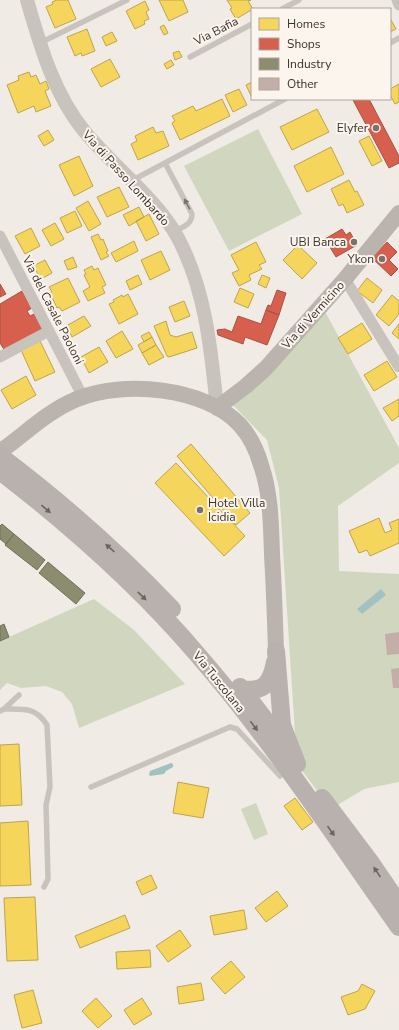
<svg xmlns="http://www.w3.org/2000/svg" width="399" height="1030" font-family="'Nunito Sans',sans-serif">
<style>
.green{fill:#d1d6bf}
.water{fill:#a1c2c1}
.homes{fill:#f6d55c;stroke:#bea44d}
.shops{fill:#d6604d;stroke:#a85243}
.industry{fill:#8c8c6e;stroke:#74705a}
.building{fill:#c3afa7}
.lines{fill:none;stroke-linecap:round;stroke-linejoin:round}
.service{stroke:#c9c3be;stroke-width:5.5}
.minor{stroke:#c9c3be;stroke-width:11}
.tertiary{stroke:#c9c3be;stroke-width:14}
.secondary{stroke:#bab3ae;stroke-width:16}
.primary{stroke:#b8b1ad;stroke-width:18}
.oneway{fill:#7b726d}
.oneway2{fill:#6d645f}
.poi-dot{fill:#7a716c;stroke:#fbf5ee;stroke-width:1.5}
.labels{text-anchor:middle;stroke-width:4;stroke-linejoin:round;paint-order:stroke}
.street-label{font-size:12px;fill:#3b302b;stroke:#fbf5ee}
.poi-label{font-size:12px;fill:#3b302b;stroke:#fbf5ee;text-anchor:end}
</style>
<rect width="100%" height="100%" fill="#f0ebe5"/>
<!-- green -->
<path class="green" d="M258 129 302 214 229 251 184 166Z
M322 306 399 448V463L338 506 339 571 399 574V782L364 789 331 809 297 764 279 488 267 440 232 404Z
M94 599 134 630 185 684 79 728 72 704 62 692 46 686 21 688 7 683 0 690V641Z
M256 803 268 834 254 840 241 809Z"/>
<!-- water -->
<path class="water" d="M381 589 386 595 362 614 357 609Z
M171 763 173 764V767L166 771 164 774 150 776 149 774 150 771Z"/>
<!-- homes -->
<path class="homes" d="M57 0H68L76 19 55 28 46 7 53 4 52 2Z
M159 0H183L188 12 169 21Z
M227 0H251L248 1 253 9 236 19 230 9 232 8Z
M145 1 149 10 146 12 149 19 144 21 145 24 135 29 126 11Z
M390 18 396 29 390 32Z
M164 25 168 33 164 35 160 27Z
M87 29 95 51 82 56 81 53 75 56 67 37Z
M112 32 117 41 106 46 102 37Z
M179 51 182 57 175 60 173 53Z
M110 59 120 77 101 87 91 69Z
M171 60 174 65 167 69 164 64Z
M29 72 31 77 36 75 40 84 46 81 49 89 45 91 51 106 36 112 34 106 18 113 7 85 19 80 18 76Z
M252 82V98L246 85Z
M399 84V102L395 104 390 95V89Z
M239 89 247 105 233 112 225 95Z
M222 99 230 116 180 140 172 123 175 121 172 116 193 106 196 111Z
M317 109 329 132 292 150 280 127Z
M153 127 156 133 163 131 169 146 138 160 131 144 137 141 135 136Z
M48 130 54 140 44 146 38 136Z
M369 136 382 161 372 166 359 141Z
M331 147 344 174 307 192 294 166Z
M79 156 93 186 74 196 59 165Z
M349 180 355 192 357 191 364 205 347 213 343 204 339 206 331 189Z
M119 187 129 207 107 217 97 197Z
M88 201 101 224 89 231 76 208Z
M139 207 144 217 129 226 123 215Z
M75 211 82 226 67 233 60 218Z
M149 214 159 234 146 241 136 221Z
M55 223 64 239 51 246 42 230Z
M31 228 40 246 25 254 15 236Z
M98 234 101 240 103 239 108 251 106 252 109 256 101 260 91 237Z
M134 241 138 251 116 262 111 253Z
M256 242 266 262 259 265 262 269 249 275 251 280 239 286 232 273 239 270 231 255Z
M298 245 317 263 302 279 283 260Z
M161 251 170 270 150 280 141 260Z
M73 257 77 267 68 270 64 261Z
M45 260 52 273 41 279 33 266Z
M92 266 94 270 98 268 106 285 102 287 105 293 88 301 83 291 90 287 84 275 86 274 84 270Z
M138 275 142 284 130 290 126 281Z
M262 275 270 278 266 288 258 284Z
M68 278 80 302 62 311 59 307 57 308 50 293 52 292 49 287Z
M367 278 382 290 373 303 357 291Z
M240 288 254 294 248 308 234 302Z
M128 294 138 314 119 324 109 304 114 302 113 300 122 295 123 297Z
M392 295 399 301V314L389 326 376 315Z
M184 301 190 316 175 322 169 307Z
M84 316 91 326 72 337 66 326Z
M166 321 170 335 176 337 192 332 197 348 169 357 167 356 154 326Z
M362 323 372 339 348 354 338 338Z
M399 324V339L392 333Z
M122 331 133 349 116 358 106 341Z
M149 332 152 337 144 342 141 336Z
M152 337 156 345 142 353 138 345Z
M40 341 55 372 35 381 21 350Z
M156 345 164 357 149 365 142 353Z
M99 347 108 362 89 373 81 357Z
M387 361 397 377 374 391 364 375Z
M26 376 36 395 12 409 1 390Z
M399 399V416L392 421 383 408Z
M191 444 250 513 236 525 177 456Z
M176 463 245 536 224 556 155 483Z
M379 518 385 533 392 530 389 523 399 519V543L370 556 367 550 359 553 349 531Z
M19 744 22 805 0 806V745Z
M178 782 209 788 203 818 173 813Z
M295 798 313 822 302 830 284 806Z
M28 821 31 885 0 886V823Z
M151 875 157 888 142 895 136 882Z
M277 891 288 906 266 922 255 908Z
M35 897 38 960 7 961 4 898Z
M244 910 247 929 214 935 210 916Z
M125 915 130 928 80 948 75 936Z
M180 930 191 946 168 962 156 946Z
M150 950 151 967 117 969 116 952Z
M231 961 245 977 225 994 211 978Z
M201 983 204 1000 179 1004 177 987Z
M362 984 375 991 365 1009 348 1015 341 997 358 991Z
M33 990 42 1023 22 1028 14 995Z
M96 998 112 1016 98 1028 82 1011Z
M142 998 152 1014 134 1025 124 1010Z"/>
<!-- shops -->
<path class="shops" d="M354 99H369L399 156V163L389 168 353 100Z
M342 229 346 235 350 232 357 245 336 257 325 239Z
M387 242 397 252 389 260 398 269 391 276 372 258Z
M0 284 6 294 0 297Z
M277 290 286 293 279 315 266 310 268 305 271 306Z
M22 291 32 308 27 311 30 316 34 314 43 329 5 351 0 343V304Z
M266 310 279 315 267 345 245 337 243 344 218 335 217 330 225 329 232 332 238 316 261 324Z"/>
<!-- industry -->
<path class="industry" d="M2 524 14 534 6 544 0 539V526Z
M14 534 45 560 37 570 5 545Z
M48 562 85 593 76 604 39 573Z
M4 624 9 637 0 641V626Z"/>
<!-- building -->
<path class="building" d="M399 632V654L387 655 385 634Z
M399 668V688H393L391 669Z"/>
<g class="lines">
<!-- service -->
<path class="service" d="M282 9 299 0
M40 43 127 0
M390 43 399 38
M190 57 252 24
M165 163 192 214C192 225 182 227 174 232
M133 180 285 99
M4 709C24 709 36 707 47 725L50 787 46 805 48 879 44 887
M0 711 4 709 19 695
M91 787 230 727 237 729 280 776"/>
<!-- minor -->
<path class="minor" d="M397 0 399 5
M0 236 83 397
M345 279 399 367
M0 357 49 331"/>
<!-- tertiary -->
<path class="tertiary" d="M27 0C40 45 54 95 85 132 113 166 157 199 178 238 206 291 211 350 217 408"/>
<!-- secondary -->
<path class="secondary" d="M217 408 246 386 266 368 345 279 399 213
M5 448C28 431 50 410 77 399 123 380 205 387 240 425 250 436 257 451 261 465 271 494 271 525 272 555 274 587 275 619 276 651"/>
<!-- primary -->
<path class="primary" d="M0 456C61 502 119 553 172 609
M0 471C70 525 140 587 197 654 271 739 334 835 399 927
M276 651 282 725 297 764
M240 687 279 738
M242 689C264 693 271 683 275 662
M322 798 371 863 399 904"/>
</g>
<!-- one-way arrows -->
<defs><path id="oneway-solid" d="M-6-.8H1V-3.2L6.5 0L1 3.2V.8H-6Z"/></defs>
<use class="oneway" href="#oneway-solid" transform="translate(187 204) rotate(-118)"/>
<g class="oneway2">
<use href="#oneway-solid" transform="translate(46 509) rotate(40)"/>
<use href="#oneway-solid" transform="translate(110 548) rotate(-138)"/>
<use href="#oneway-solid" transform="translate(142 596) rotate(44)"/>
<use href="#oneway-solid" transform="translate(254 726) rotate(53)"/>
<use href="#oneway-solid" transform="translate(331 831) rotate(55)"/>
<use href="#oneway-solid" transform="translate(377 872) rotate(-124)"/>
</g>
<!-- markers -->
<g class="poi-dot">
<circle cx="376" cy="128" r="4"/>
<circle cx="354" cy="242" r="4"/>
<circle cx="382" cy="259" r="4"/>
<circle cx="200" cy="510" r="4"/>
</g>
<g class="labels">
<!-- street labels -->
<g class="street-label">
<text transform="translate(216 31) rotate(-27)" y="4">Via Bafia</text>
<text transform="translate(126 178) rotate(48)" y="4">Via di Passo Lombardo</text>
<text transform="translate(53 310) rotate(63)" y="4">Via del Casale Paoloni</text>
<text transform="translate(313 315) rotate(-48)" y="4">Via di Vermicino</text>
<text transform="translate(219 682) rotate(51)" y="4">Via Tuscolana</text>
</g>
<!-- poi labels -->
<g class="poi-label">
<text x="368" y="132">Elyfer</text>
<text x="346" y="246">UBI Banca</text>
<text x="374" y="263">Ykon</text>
<text x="208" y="507" text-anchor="start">Hotel Villa<tspan x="208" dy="14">Icidia</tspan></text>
</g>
</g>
<!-- legend -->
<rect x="251" y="8" width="140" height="92" fill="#fbf5ee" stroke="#aea6a0"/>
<rect x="259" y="18" width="20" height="12" fill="#f6d55c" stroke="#aea6a0"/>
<text x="287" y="28" font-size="12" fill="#3b302b">Homes</text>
<rect x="259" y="38" width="20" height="12" fill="#d6604d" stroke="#aea6a0"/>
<text x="287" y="48" font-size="12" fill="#3b302b">Shops</text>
<rect x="259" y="58" width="20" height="12" fill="#8c8c6e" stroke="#aea6a0"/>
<text x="287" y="68" font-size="12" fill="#3b302b">Industry</text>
<rect x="259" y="78" width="20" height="12" fill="#c3afa7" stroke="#aea6a0"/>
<text x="287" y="88" font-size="12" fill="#3b302b">Other</text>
</svg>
